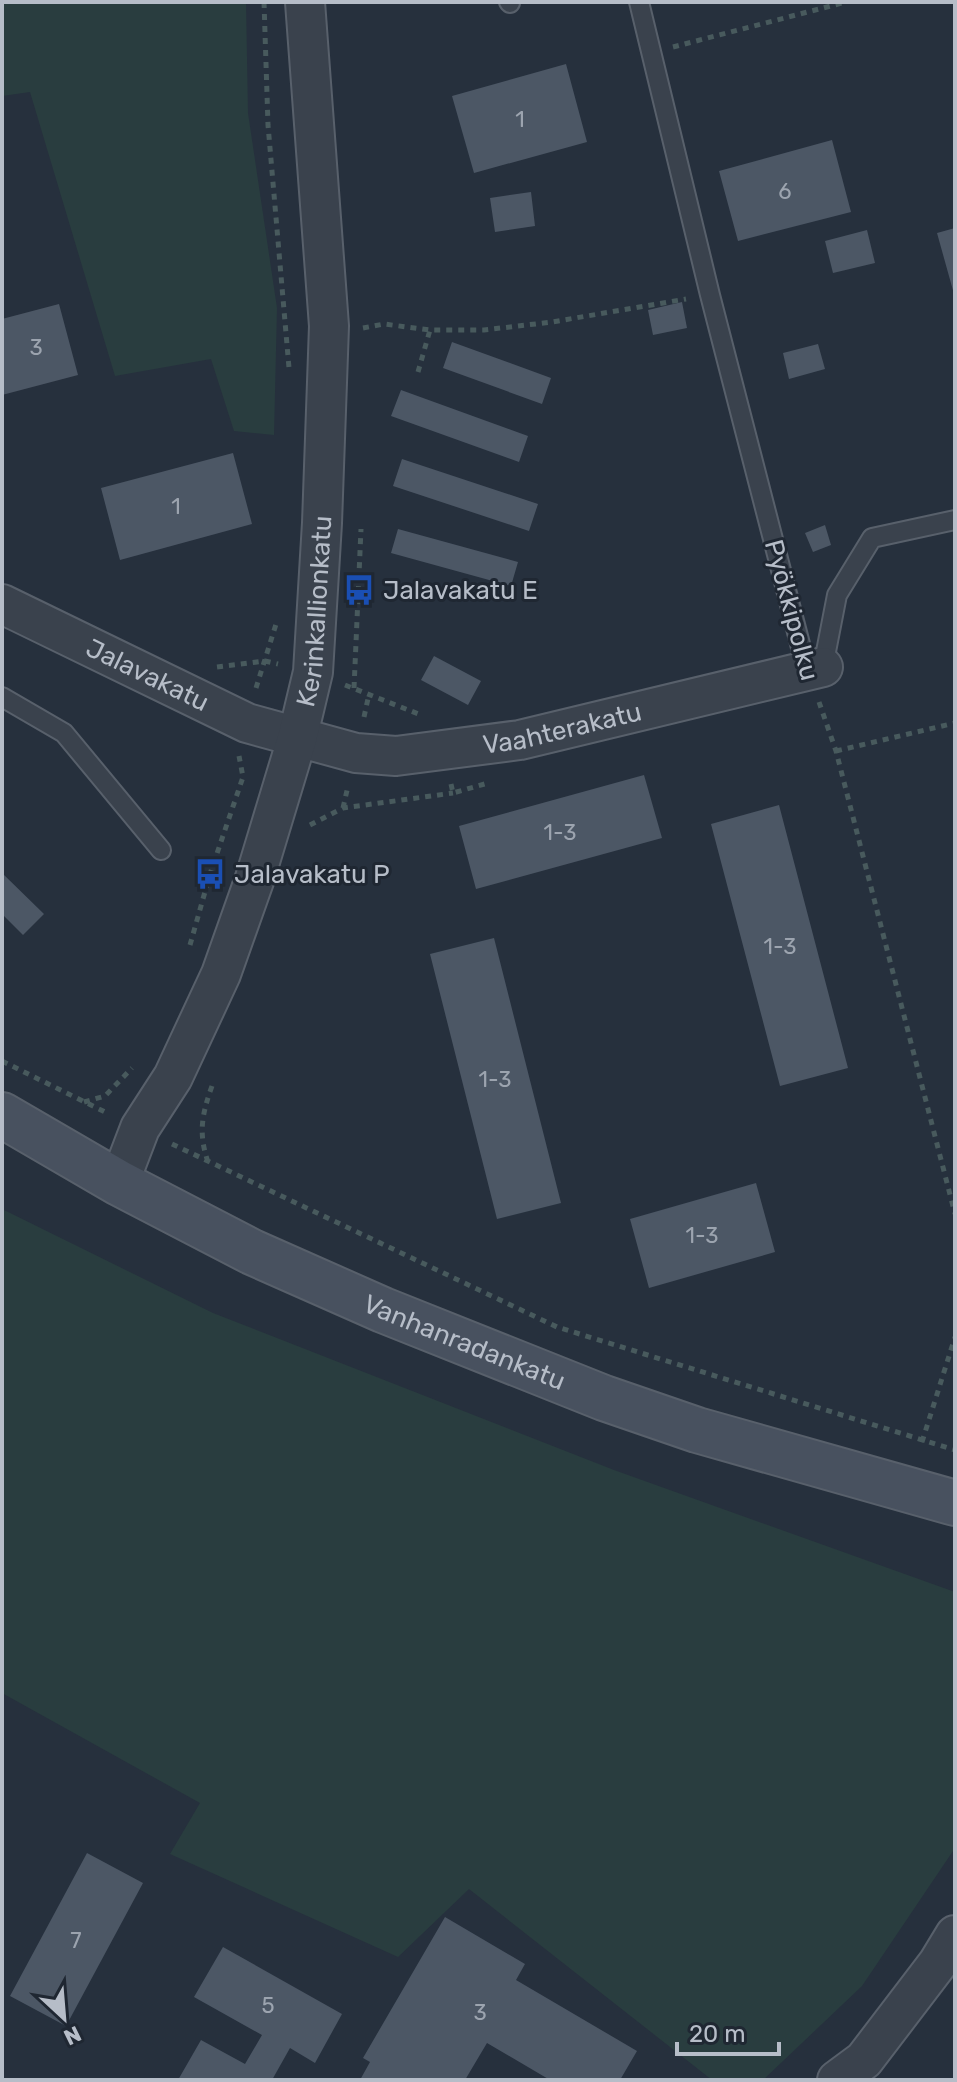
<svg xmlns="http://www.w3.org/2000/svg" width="957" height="2082" font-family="Rubik,sans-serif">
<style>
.green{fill:#293d3f}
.building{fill:#4c5765}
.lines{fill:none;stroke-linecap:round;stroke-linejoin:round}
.lane-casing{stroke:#58606b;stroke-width:22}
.street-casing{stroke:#58606b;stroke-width:42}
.secondary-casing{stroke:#58606b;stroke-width:48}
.path{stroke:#485a5d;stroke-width:5;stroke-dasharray:6 6;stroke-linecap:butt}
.lane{stroke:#3a424d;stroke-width:18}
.street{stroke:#3a424d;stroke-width:38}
.secondary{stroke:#48515f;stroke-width:44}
.labels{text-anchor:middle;stroke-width:6;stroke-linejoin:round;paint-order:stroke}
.number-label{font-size:22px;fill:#9ca4af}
.poi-label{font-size:26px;fill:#b6bdc8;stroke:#1f2732;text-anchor:start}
.street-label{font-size:26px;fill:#b6bdc8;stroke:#1f2732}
</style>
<rect width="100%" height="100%" fill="#26303d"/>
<!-- green -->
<path class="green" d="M2 2H246L248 113 277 308 274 435 234 431 211 359 115 376 30 92 2 96Z
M2 1209 213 1313 614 1470 955 1592V1848L862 1986 763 2080H712L469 1889 398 1957 170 1854 200 1803 2 1693Z"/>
<!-- building -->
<path class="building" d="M566 64 587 142 474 173 452 96Z
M832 140 851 212 738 241 719 171Z
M531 192 535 226 495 232 490 198Z
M955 228V294H954L937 233Z
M867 230 875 263 833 273 825 241Z
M682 302 687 328 653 335 648 310Z
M59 304 78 375 2 395V319Z
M452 342 551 378 542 404 443 368Z
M818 344 825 369 789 379 783 353Z
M401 390 528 436 519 462 391 416Z
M233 453 252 524 120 560 101 488Z
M402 459 538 504 529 531 393 486Z
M825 525 831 545 813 552 805 533Z
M398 529 518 562 511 586 391 553Z
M434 656 481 681 468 705 421 680Z
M644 775 662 838 476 889 459 826Z
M779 805 848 1068 780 1086 711 824Z
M2 873 44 914 23 935 2 914Z
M494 938 561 1203 497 1219 430 954Z
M756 1183 775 1252 649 1288 630 1219Z
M87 1853 143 1883 66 2026 10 1996Z
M445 1917 525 1964 516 1980 637 2051 620 2080H550L487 2043 465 2080H360L370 2062 363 2058Z
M223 1947 342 2014 315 2063 290 2048 272 2080H178L201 2040 245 2064 262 2035 194 1997Z"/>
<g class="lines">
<defs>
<path id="lane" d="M509 2 510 3
M639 2 710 295 807 671
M823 667 837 595 872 538 955 520
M2 697 64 733 161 850"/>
<g id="street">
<path id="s1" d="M2 604 247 723 356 753 396 756 520 740 823 667"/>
<path id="s2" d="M119 1183 140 1128 173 1077 221 974 255 878 297 739 313 672 322 523 329 326 305 2"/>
<path d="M837 2080 864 2060 938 1963 955 1935"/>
</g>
<g id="secondary">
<path id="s3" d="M2 1115 119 1183 252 1252 383 1310 604 1398 697 1430 955 1503"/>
</g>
</defs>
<!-- lane casing -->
<use href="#lane" class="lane-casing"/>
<!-- street casing -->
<use href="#street" class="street-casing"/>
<!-- secondary casing -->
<use href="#secondary" class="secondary-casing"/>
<!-- path -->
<path class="path" d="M264 2 268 125 289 368
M673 47 846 2
M363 328 384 324 430 330H484L552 322 686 299
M418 372 430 330
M217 667 265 661 278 664
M345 685 421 715
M256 688 277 621
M354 688 361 529
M819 702 836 751 955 1214
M364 717 369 694
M836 751 955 723
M451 784 453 793 488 783
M343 808 348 786
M310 825 343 808 453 793
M190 945 210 874 243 777 239 756
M2 1061 109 1114
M84 1102 105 1096 132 1068
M172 1144 557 1327 955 1450
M208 1162C198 1133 202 1114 212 1086
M922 1442 955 1337"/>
<!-- lane -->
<use href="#lane" class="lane"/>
<!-- street -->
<use href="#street" class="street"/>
<!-- secondary -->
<use href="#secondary" class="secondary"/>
</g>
<!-- icons -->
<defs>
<symbol id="bus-bare" viewBox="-9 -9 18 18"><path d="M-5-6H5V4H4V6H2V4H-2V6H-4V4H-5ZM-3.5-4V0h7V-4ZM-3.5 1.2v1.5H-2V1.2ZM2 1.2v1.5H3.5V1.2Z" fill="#1a4fb4" stroke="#1f2732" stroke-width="2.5" paint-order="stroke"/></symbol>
</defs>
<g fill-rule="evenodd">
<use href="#bus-bare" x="337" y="568" width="44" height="44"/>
<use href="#bus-bare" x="188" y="852" width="44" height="44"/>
</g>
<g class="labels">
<!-- number labels -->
<g class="number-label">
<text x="520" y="127">1</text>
<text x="785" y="199">6</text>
<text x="36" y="355">3</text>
<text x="176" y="514">1</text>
<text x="560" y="840">1-3</text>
<text x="780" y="954">1-3</text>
<text x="495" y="1087">1-3</text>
<text x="702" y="1243">1-3</text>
<text x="76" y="1948">7</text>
<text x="268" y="2013">5</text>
<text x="480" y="2020">3</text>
</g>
<!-- poi labels -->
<g class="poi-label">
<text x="383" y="599">Jalavakatu E</text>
<text x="234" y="883">Jalavakatu P</text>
</g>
<!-- street labels -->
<g class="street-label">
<text transform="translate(792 610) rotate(75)" y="9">Pyökkipolku</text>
<text dy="9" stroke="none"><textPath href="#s2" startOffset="610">Kerinkallionkatu</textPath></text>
<text dy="9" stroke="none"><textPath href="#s1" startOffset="162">Jalavakatu</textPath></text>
<text dy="9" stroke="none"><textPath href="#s1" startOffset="594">Vaahterakatu</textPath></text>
<text dy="9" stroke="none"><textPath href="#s3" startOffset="516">Vanhanradankatu</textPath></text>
</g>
</g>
<!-- border -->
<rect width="957" height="2082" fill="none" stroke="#b6bdc8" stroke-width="8"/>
<!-- north arrow -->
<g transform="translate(64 2018) rotate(154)" stroke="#1f2732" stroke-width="6" paint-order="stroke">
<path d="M0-6L14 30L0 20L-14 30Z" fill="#b6bdc8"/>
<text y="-12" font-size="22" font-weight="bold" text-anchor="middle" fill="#b6bdc8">N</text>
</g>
<!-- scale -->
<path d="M677 2042v12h102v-12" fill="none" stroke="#b6bdc8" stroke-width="4"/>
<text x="689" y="2042" font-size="24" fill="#b6bdc8" stroke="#1f2732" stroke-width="6" paint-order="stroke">20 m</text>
</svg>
